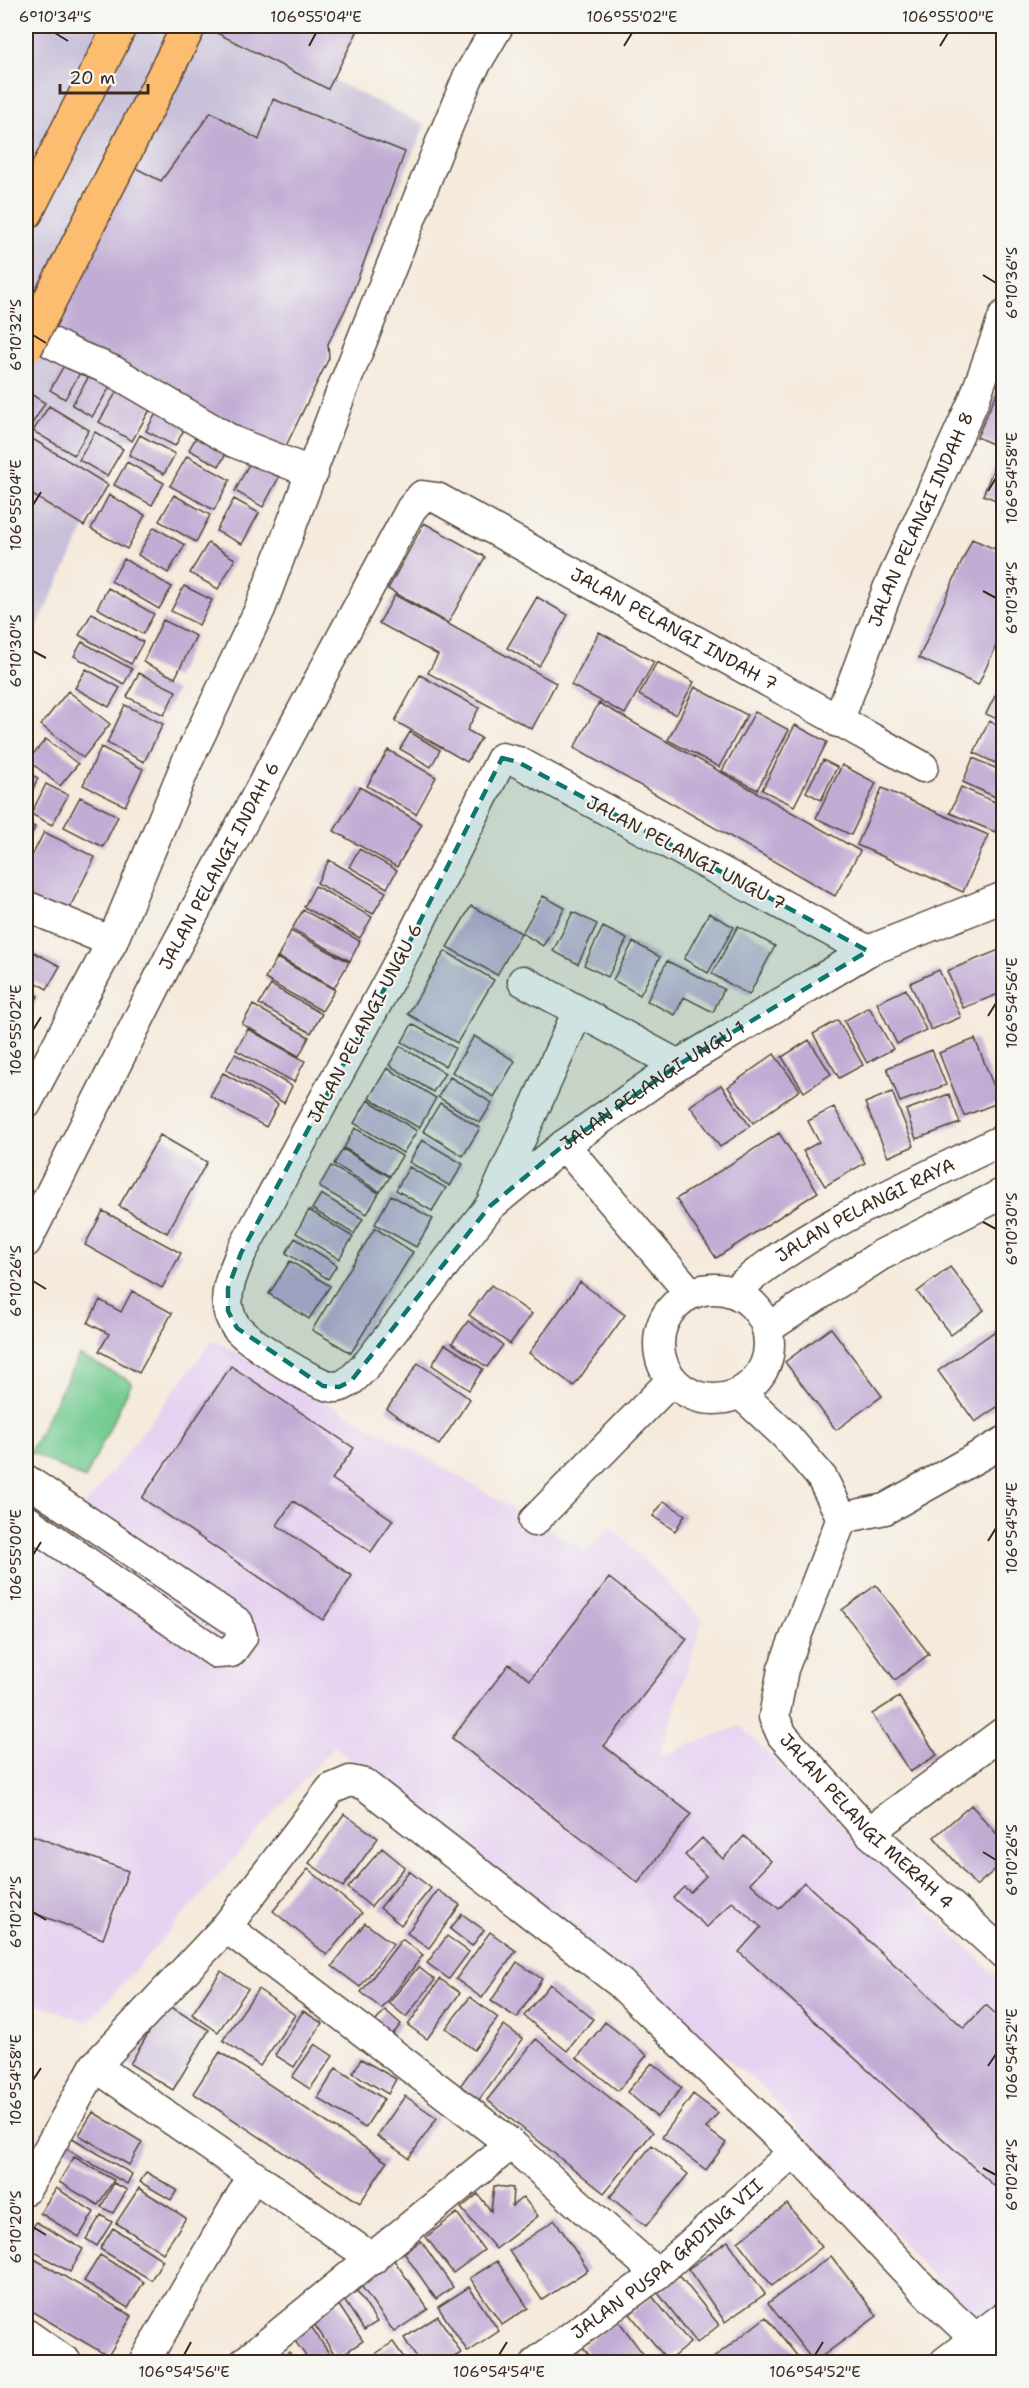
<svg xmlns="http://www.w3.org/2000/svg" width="1029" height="2388" font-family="'Shantell Sans',sans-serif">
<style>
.built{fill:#e6d2f0}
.industrial{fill:#c8bfd8}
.green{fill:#73cb91;stroke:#577a58;stroke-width:1.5}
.building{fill:#c1acd4}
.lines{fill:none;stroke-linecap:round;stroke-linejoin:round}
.minor-casing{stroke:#57473a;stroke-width:33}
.highway-casing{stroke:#57473a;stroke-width:36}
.minor{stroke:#fff;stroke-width:30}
.highway{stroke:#fcbd6f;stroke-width:33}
.highway-bridge-casing{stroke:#57473a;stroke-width:36;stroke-linecap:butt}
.highway-bridge{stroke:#fcbd6f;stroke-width:33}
.marked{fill:#0f766e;fill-opacity:0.2;stroke:#0f766e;stroke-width:4.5;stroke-dasharray:12 8;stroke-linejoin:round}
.ticks{fill:none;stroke:#3b2a1e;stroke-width:2}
.labels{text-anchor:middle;stroke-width:4.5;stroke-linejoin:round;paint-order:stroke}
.street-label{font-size:18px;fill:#3b2a1e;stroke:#f6f6f2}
.neatline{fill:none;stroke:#3b2a1e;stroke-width:2}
.ticks-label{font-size:15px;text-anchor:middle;fill:#3b2a1e}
</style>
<rect width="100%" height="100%" fill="#f6f6f2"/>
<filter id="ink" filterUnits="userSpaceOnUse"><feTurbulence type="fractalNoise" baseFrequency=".0167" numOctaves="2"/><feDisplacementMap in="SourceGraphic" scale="12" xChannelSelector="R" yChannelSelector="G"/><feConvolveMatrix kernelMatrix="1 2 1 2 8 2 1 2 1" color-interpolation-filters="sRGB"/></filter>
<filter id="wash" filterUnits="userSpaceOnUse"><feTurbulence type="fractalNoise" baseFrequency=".008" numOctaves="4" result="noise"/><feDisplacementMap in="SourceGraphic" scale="24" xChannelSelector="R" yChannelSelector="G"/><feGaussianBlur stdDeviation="1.35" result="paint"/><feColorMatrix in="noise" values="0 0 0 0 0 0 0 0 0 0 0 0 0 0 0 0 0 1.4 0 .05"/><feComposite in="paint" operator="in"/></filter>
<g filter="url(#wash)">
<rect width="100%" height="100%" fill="#f5eadc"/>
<!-- built -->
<path class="built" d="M213 1340 426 1457 586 1552 610 1526 703 1620 659 1757 740 1726 1003 1982V2298L974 2322 762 2087 334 1746 88 2023 26 1999V1566L94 1495Z"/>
<!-- industrial -->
<path class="industrial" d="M26 26H355L326 77 425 125 282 456 150 393 26 650Z"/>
<!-- green -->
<path class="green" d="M79 1355 132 1382 85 1479 30 1452Z"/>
<g id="blocks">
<!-- building -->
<path class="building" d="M203 26H345L357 32 328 89Z
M273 99 405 152 349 302 328 344 329 358 280 458 26 317V304L116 158 161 181 211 112 259 140Z
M66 362 81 371 65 399 50 390Z
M91 373 111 385 92 417 72 405Z
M1004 377V449L977 437Z
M121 384 154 403 132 441 99 422Z
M26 391 45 403 32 424 26 421Z
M161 405 189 421 175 446 146 431Z
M49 406 89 430 74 455 33 431Z
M200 430 230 447 219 466 189 450Z
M95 432 123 449 107 476 79 460Z
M26 435 108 485 84 526 26 491Z
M140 435 175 454 164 474 129 455Z
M999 455 1004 457V503L983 495Z
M187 456 230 480 214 510 170 486Z
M127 462 164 483 152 505 114 485Z
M250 462 279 477 263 507 235 491Z
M109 495 145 515 127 549 91 529Z
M174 495 210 515 196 542 159 521Z
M234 499 259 513 242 544 216 531Z
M424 523 485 557 448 623 388 589Z
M154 527 185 545 168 573 138 555Z
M972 539 1004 553V629L978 685 919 658Z
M208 543 235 559 218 589 190 573Z
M124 559 172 587 159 609 111 581Z
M184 586 212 600 199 625 171 611Z
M108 588 154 614 143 634 97 608Z
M395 595 556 683 532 729 428 673 438 655 379 623Z
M537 597 568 615 539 666 507 648Z
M92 613 143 642 131 664 79 635Z
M163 620 196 636 175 678 143 662Z
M599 632 654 662 625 714 571 685Z
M82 642 132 669 124 684 74 656Z
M657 662 694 682 676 715 639 695Z
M86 669 120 688 109 707 75 688Z
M139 673 176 691 164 715 127 697Z
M420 675 479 708 467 730 481 738 467 762 395 721Z
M695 687 747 715 719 767 668 740Z
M999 688 1004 691V722L986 714Z
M68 691 110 724 83 758 41 725Z
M599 703 860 851 835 896 574 748Z
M125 705 163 724 144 762 107 743Z
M755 712 789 730 757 790 722 771Z
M989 721 1004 728V767L974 753Z
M795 725 827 742 794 806 762 790Z
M410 732 440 750 431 767 400 749Z
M46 739 78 764 60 786 28 760Z
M101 747 143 769 125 806 83 785Z
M388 750 436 777 416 814 367 786Z
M973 758 1004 772V801L963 782Z
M823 760 837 767 821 800 806 792Z
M842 765 876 783 851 835 816 818Z
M26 772 38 778 26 803Z
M46 784 68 795 52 825 31 814Z
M360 787 422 824 397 867 334 831Z
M961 787 1004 806 995 832 950 813Z
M882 788 988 835 963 892 857 845Z
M80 797 118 816 103 847 64 827Z
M26 822 35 827 26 846Z
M44 832 95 857 62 923 26 905V868Z
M359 849 397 870 387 888 349 867Z
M329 860 386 892 373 914 317 883Z
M315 886 372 917 360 938 304 907Z
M543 896 565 908 543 946 522 933Z
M471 906 521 933 497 975 447 947Z
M303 910 360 941 350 961 292 929Z
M573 912 597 924 578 964 553 951Z
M709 913 734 927 708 973 684 959Z
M738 926 775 946 749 995 712 974Z
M603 927 627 939 608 977 584 965Z
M291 931 349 962 334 988 278 957Z
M633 942 660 957 640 995 613 980Z
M1004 948V992L963 1008 947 971Z
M28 949 60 966 47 989 26 977Z
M445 951 494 980 457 1043 408 1014Z
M277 958 335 990 322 1011 265 979Z
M667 961 724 989 713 1012 684 997 675 1015 647 1001Z
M939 970 961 1017 931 1030 910 983Z
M271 985 322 1014 311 1033 259 1004Z
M26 989 38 996 26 1019Z
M906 989 926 1030 897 1044 877 1003Z
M253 1005 309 1037 299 1056 242 1024Z
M869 1007 893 1049 867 1063 844 1021Z
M838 1020 863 1065 839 1078 813 1034Z
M412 1024 455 1048 445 1066 402 1042Z
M248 1029 305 1061 294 1082 236 1050Z
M474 1036 515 1061 494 1097 452 1072Z
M975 1039 1000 1102 964 1116 939 1053Z
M809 1040 831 1074 804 1092 782 1057Z
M400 1046 445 1073 433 1092 389 1065Z
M932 1050 946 1085 900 1102 887 1068Z
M235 1054 292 1086 284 1103 226 1070Z
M774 1054 800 1090 753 1123 728 1087Z
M387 1068 436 1098 419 1128 369 1098Z
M223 1073 278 1104 266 1127 210 1096Z
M450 1077 492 1103 480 1123 438 1097Z
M721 1085 750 1126 720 1147 690 1106Z
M892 1092 914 1146 888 1157 865 1103Z
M949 1094 960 1123 916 1139 906 1110Z
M368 1100 417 1131 403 1153 354 1123Z
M440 1103 480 1128 463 1156 423 1131Z
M834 1107 865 1163 825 1186 803 1151 819 1142 808 1121Z
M355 1128 402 1156 390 1176 344 1148Z
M779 1133 818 1192 716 1258 676 1199Z
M160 1135 207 1162 167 1233 119 1206Z
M422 1140 463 1164 450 1186 409 1162Z
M343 1149 390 1177 380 1192 334 1164Z
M331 1166 379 1193 367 1214 319 1187Z
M409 1167 446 1188 432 1211 396 1190Z
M321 1194 363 1219 354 1234 312 1209Z
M391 1195 433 1219 416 1247 375 1224Z
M309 1210 353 1237 339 1259 296 1233Z
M103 1211 181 1253 162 1288 85 1245Z
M375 1228 413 1252 351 1353 312 1330Z
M295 1238 337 1265 328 1279 286 1253Z
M290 1261 330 1286 309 1319 269 1294Z
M950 1267 984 1310 951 1335 917 1292Z
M580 1282 625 1315 574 1386 529 1353Z
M491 1285 532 1314 510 1344 469 1315Z
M132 1291 172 1313 139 1373 99 1351 109 1334 88 1323 100 1300 121 1312Z
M468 1321 503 1345 487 1367 452 1343Z
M1004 1325V1402L975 1422 938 1371Z
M831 1328 882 1396 836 1430 785 1362Z
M445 1344 483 1369 469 1390 432 1365Z
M418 1363 470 1399 439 1445 387 1409Z
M231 1366 354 1448 332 1479 393 1520 371 1552 293 1501 277 1525 352 1576 323 1620 142 1498Z
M664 1501 685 1515 675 1531 653 1516Z
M609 1578 687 1639 604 1746 691 1814 638 1883 452 1738 509 1664 530 1680Z
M876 1585 929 1654 895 1680 842 1610Z
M899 1697 937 1755 910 1772 872 1714Z
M971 1805 1004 1842V1862L976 1886 934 1837Z
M344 1814 378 1838 343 1887 309 1863Z
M26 1833 128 1871 103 1939 26 1910Z
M744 1836 771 1861 750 1883 779 1909 804 1882 964 2028 986 2005 1004 2022V2195L739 1952 761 1927 732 1902 707 1927 673 1898 684 1887 690 1892 706 1876 685 1855 702 1838 723 1859Z
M382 1848 405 1867 371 1907 348 1888Z
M308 1869 362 1913 327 1955 273 1911Z
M409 1871 431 1888 401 1925 380 1908Z
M438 1890 460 1905 429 1948 407 1933Z
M462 1914 484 1930 472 1946 450 1929Z
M365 1923 393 1944 360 1987 332 1966Z
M490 1932 516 1951 482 1998 456 1979Z
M447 1936 469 1952 449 1979 427 1963Z
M402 1939 423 1955 382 2009 361 1992Z
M517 1962 542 1979 517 2018 491 2001Z
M418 1967 435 1980 406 2017 389 2003Z
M221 1971 248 1989 218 2032 192 2014Z
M440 1979 460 1993 427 2039 408 2025Z
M550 1984 593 2019 567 2051 524 2016Z
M258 1989 295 2015 260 2066 223 2040Z
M470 1997 498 2018 474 2050 446 2028Z
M166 2004 209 2030 173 2090 130 2064Z
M385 2010 401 2024 388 2040 372 2026Z
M303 2011 322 2023 294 2067 275 2055Z
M605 2022 647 2055 618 2091 577 2058Z
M504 2025 523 2039 479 2100 460 2086Z
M536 2039 653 2132 604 2193 487 2100Z
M315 2044 333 2056 310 2089 292 2077Z
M220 2052 387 2162 360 2203 193 2093Z
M361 2059 396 2079 388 2094 353 2073Z
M652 2063 682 2088 657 2117 627 2092Z
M336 2068 384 2099 365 2128 318 2098Z
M693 2094 718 2113 706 2128 726 2143 706 2170 662 2137Z
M405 2096 437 2118 409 2158 377 2136Z
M93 2112 142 2142 129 2165 79 2135Z
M69 2136 132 2174 127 2184 63 2147Z
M652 2145 688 2174 646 2226 610 2197Z
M74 2157 114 2180 98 2205 59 2182Z
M146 2172 177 2190 171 2200 140 2182Z
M114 2183 127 2190 113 2213 101 2207Z
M494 2186 513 2188 512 2206 523 2197 538 2216 496 2249 461 2208 478 2194 491 2211Z
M56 2188 94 2212 79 2237 40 2213Z
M139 2188 186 2218 163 2253 116 2223Z
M787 2204 822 2247 772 2286 738 2242Z
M457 2213 484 2250 453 2273 426 2237Z
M101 2215 112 2222 97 2246 86 2239Z
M555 2220 588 2270 542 2300 509 2251Z
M36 2222 83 2249 70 2272 26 2247V2241Z
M113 2228 163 2260 151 2280 100 2249Z
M421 2241 453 2287 436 2299 404 2253Z
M728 2241 765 2294 725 2322 688 2269Z
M389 2253 428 2309 394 2332 355 2277Z
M26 2254 132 2316 108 2356 26 2308Z
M100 2255 144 2282 128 2308 84 2281Z
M831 2256 877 2316 814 2362 768 2303Z
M497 2261 528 2308 502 2325 470 2278Z
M679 2275 719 2325 697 2343 658 2293Z
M469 2287 499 2331 468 2352 438 2307Z
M355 2288 377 2322 364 2330 342 2297Z
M652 2296 690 2343 668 2361 630 2314Z
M336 2301 363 2341 337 2358 310 2318Z
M438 2316 461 2353 446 2362H419L404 2338Z
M766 2317 802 2362H708L739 2338Z
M618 2320 649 2362H594L582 2346Z
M308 2322 335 2362H310L290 2334Z
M393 2342 405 2359 401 2362H371L368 2359Z
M574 2350 583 2362H555Z
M289 2352 296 2362H274Z"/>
</g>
</g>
<g filter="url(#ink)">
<use href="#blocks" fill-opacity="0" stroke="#57473a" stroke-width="1.5"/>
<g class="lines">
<defs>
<g id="minor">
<path d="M26 329 71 353 113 371 234 442 313 473"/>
<path id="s1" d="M838 722 888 589 974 400 1004 316"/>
<path d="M26 906 112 942"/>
<path id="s2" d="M868 951 518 762 502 758 406 949 241 1253C234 1271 223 1292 229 1312 230 1316 234 1325 237 1328 252 1344 316 1387 336 1387 349 1386 360 1371 369 1362L490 1206 564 1145 678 1065 868 951 1004 897"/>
<path d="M523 981 678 1065"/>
<path d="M26 1104 112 942 187 762 260 609 341 393 439 147 469 75 498 26"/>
<path d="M564 1145 690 1293"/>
<path d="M493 1200 578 1011"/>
<path id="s3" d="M26 1242 169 959 411 509 422 496 437 498 923 767"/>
<circle cx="714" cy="1344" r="55"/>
<path id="s4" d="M735 1291C806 1228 918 1182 1004 1139"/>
<path d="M768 1328 881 1255 1004 1193"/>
<path d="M740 1393 786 1436 822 1478 842 1518"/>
<path id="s5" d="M1004 1442 885 1509 842 1518 783 1669 774 1717 782 1735 869 1832 1004 1954"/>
<path d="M26 1480 238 1623 242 1637 231 1652 217 1653 26 1520"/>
<path d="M534 1521 672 1380"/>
<path d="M869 1832 1004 1732"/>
<path d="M226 1927 511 2144 657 2274"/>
<path d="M95 2066 373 2259"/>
<path d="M26 2189 95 2066 226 1927 331 1789 350 1781 364 1784 620 1983 794 2152 930 2296 976 2339 991 2362"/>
<path d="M26 2334 66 2362"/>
<path d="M144 2362 253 2176"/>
<path d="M245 2362 511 2144"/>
<path id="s6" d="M537 2362 657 2274 794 2152"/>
<path d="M945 2362 1004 2317"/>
</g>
<path id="highway" d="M26 213 120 26"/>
</defs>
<!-- minor casing -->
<use href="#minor" class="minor-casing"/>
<!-- highway casing -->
<use href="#highway" class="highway-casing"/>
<!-- minor -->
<use href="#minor" class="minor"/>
<!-- highway -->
<use href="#highway" class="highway"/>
<defs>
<path id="highway-bridge" d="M26 347 189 26"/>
</defs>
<!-- highway-bridge casing -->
<use href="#highway-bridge" class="highway-bridge-casing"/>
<!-- highway-bridge -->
<use href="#highway-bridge" class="highway-bridge"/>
</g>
</g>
<!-- marked area -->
<path class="marked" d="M502 758 518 762 868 951 678 1065 564 1145 490 1206 351 1381 339 1387 323 1386 237 1328 228 1311V1288L241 1253 406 949Z"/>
<!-- ticks -->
<path class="ticks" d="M55 33 68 41M309 46 316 33M624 46 632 33M940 46 948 33M983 275 996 283M33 335 46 343M988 491 996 478M33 505 41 492M983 591 996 598M33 651 46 658M988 1016 996 1003M33 1030 41 1017M983 1222 996 1229M33 1281 46 1289M988 1541 996 1528M33 1555 41 1542M983 1852 996 1860M33 1912 46 1920M988 2066 996 2054M33 2080 41 2068M983 2168 996 2175M33 2227 46 2235M184 2355 191 2342M499 2355 507 2342M815 2355 823 2342"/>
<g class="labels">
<!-- street labels -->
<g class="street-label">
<text dy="6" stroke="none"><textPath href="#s1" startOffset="219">JALAN PELANGI INDAH 8</textPath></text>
<text dy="6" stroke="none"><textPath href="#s3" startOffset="1131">JALAN PELANGI INDAH 7</textPath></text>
<text transform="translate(686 853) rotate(28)" y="6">JALAN PELANGI UNGU 7</text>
<text dy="6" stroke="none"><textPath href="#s3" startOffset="423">JALAN PELANGI INDAH 6</textPath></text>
<text transform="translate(365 1023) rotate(-62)" y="6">JALAN PELANGI UNGU 6</text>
<text dy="6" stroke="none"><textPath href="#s2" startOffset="1612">JALAN PELANGI UNGU 1</textPath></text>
<text dy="6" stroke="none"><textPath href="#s4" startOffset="154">JALAN PELANGI RAYA</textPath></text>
<text dy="6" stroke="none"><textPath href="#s5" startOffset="532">JALAN PELANGI MERAH 4</textPath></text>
<text dy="6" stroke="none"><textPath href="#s6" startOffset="166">JALAN PUSPA GADING VII</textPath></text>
</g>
</g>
<!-- margin -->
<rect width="1029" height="2388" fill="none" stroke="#f6f6f2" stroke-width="66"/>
<!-- scale -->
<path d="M60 84v9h88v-9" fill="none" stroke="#3b2a1e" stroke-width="3"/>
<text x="69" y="84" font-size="18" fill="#3b2a1e" stroke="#f6f6f2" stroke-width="4.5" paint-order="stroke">20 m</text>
<rect x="33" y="33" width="963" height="2322" class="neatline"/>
<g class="ticks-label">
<text x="55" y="22">6°10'34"S</text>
<text x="316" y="22">106°55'04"E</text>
<text x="632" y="22">106°55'02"E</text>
<text x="948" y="22">106°55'00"E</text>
<text transform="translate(1012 283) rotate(-90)" y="5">6°10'36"S</text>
<text transform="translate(16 335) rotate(-90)" y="5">6°10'32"S</text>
<text transform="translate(1012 478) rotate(-90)" y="5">106°54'58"E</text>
<text transform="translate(16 505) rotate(-90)" y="5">106°55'04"E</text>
<text transform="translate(1012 598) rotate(-90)" y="5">6°10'34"S</text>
<text transform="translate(16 651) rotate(-90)" y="5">6°10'30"S</text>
<text transform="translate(1012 1003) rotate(-90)" y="5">106°54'56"E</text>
<text transform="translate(16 1030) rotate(-90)" y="5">106°55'02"E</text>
<text transform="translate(1012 1229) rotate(-90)" y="5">6°10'30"S</text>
<text transform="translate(16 1281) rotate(-90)" y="5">6°10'26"S</text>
<text transform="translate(1012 1528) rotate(-90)" y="5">106°54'54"E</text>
<text transform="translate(16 1555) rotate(-90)" y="5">106°55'00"E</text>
<text transform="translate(1012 1860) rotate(-90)" y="5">6°10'26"S</text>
<text transform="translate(16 1912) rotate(-90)" y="5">6°10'22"S</text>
<text transform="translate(1012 2054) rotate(-90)" y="5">106°54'52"E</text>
<text transform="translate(16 2080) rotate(-90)" y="5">106°54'58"E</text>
<text transform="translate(1012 2175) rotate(-90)" y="5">6°10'24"S</text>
<text transform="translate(16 2227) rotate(-90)" y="5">6°10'20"S</text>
<text x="184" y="2377">106°54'56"E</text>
<text x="499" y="2377">106°54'54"E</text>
<text x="815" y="2377">106°54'52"E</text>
</g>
</svg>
